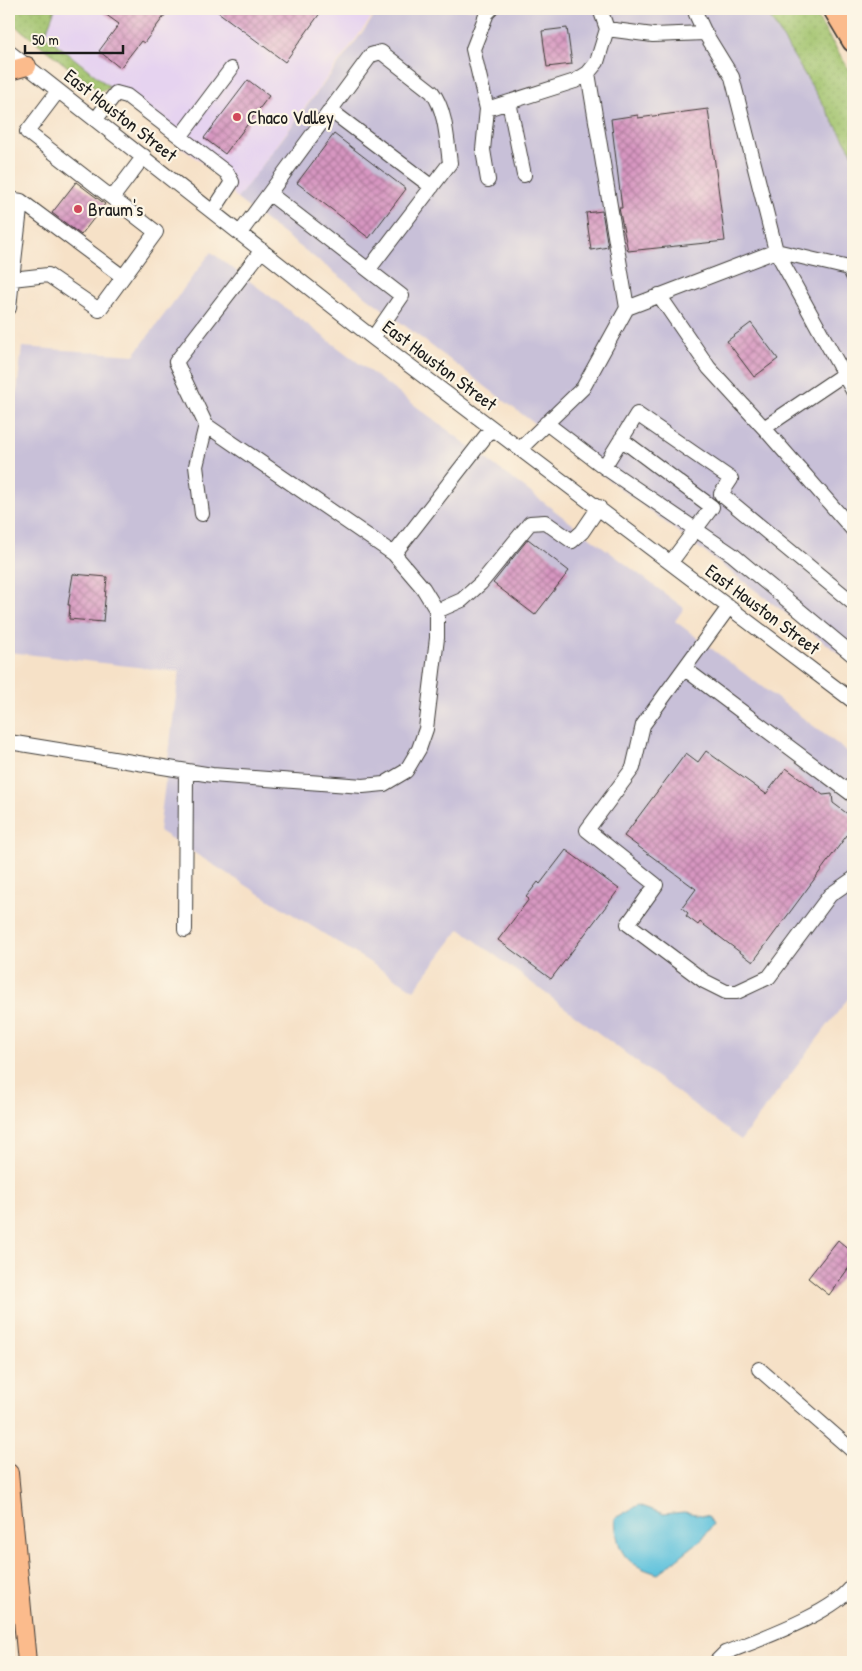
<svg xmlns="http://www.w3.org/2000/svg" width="862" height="1671" font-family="'Patrick Hand',sans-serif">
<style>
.built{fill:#e6d3f0}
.industrial{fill:#c8c0d8}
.grass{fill:url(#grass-dots);stroke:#5e7044}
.water{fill:#5ec2dd;stroke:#3d6f7c}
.building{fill:url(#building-cross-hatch)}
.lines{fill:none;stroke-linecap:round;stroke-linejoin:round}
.minor-casing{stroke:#3d3a36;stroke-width:16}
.major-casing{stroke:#3d3a36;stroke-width:20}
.highway-casing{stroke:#3d3a36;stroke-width:24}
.minor{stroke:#fff;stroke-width:14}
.major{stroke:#fbbb8c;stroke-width:18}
.highway{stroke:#fbbb8c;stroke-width:21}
.poi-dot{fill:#d1495b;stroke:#fcf5e5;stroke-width:2}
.labels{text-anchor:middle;stroke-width:4.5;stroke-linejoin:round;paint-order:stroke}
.street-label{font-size:19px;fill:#1c1c1c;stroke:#fcf5e5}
.poi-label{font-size:19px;fill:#1c1c1c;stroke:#fcf5e5;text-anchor:start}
</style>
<defs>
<pattern id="grass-dots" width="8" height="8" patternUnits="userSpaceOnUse" patternTransform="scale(1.25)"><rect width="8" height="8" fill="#a1c36d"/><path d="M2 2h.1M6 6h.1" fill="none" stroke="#8aa75e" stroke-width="1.8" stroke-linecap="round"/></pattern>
<pattern id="building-cross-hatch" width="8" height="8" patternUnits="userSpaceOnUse" patternTransform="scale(1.25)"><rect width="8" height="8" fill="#d796c1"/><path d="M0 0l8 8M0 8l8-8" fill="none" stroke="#ae7a9c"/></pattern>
</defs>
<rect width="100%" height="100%" fill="#fcf5e5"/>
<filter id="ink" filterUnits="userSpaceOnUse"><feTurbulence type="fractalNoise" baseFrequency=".02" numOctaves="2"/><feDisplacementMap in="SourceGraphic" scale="10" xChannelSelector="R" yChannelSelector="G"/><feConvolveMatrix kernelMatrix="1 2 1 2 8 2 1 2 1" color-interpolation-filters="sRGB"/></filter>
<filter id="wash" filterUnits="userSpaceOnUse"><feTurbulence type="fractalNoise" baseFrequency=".0096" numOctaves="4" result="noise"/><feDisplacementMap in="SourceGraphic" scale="20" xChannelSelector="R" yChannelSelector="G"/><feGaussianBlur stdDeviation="1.12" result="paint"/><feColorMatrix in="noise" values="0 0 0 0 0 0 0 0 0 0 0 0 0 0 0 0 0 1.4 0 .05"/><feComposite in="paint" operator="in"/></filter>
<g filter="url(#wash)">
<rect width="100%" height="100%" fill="#f6e1c7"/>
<!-- built -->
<path class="built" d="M55 9H378L237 199 224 179 122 102 110 87 45 35Z"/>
<!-- industrial -->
<path class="industrial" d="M380 9H765L853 154V664L237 199Z
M211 252 684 608 675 621 853 756V992L741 1140 460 929 414 990 159 831 179 672 9 652V464L22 347 134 355Z"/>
<!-- grass -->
<path class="grass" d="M9 9H55L45 35 110 87 100 92 12 23 9 20Z
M765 9H812L853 76V154Z"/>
<!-- water -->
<path class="water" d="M639 1505 664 1514 684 1512 708 1516 713 1524 702 1539 658 1574C624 1564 617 1552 615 1518Z"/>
<g id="blocks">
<!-- building -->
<path class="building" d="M98 9H157L165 15 144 43 141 41 120 68 99 51 119 24Z
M214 9H323L285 62Z
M567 28 572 64 547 67 542 31Z
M248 80 269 96 225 154 204 138Z
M708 109 725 241 628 251 619 208H622L611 119 638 115V118Z
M334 134 406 189 369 238 297 183Z
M76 182 105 204 81 235 52 213Z
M602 211 608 247 591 250 586 213Z
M751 323 778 359 754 377 727 341Z
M528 539 569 571 535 615 493 583Z
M73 574 107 577 103 622 69 619 70 605H68Z
M706 751 766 794 786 768 823 795 832 794 833 803 853 818V827L753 962 700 922 698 925 686 916 688 913 682 908 696 889 624 836 686 753 698 762Z
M566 850 619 889 551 979 498 940 529 899 526 897 538 882 540 884Z
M838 1240 853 1253V1262L829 1295 808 1278Z"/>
</g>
</g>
<g filter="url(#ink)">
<use href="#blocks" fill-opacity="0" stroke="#3d3a36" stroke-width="1"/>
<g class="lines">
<defs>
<path id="minor" d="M607 29 653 35 705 33
M9 52 373 338 853 701
M588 73 627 308
M509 102 524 175
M487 109 473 49 487 13 491 9
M330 110 432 187
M96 119 116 93 127 96 227 173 232 182 213 211
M180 137 231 69
M488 180 483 150 487 109 575 81 588 73 597 62 607 29 600 9
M270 194 402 296 373 338
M113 197 144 156
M9 199 21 201 12 279 9 278
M21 201 123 277
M240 233 371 55 381 52 432 92C446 110 447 141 450 163L369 269
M776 251 853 391
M776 251 849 268 853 276
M659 295 709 368 764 428 853 530
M9 308 12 279 48 275 99 310 156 232 27 132 58 91
M546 423 604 467 733 555 853 655
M764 428 844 374
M621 439 712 507 671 562
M520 449 583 388 627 308 776 251 732 77 705 33 696 14 697 9
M604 467 637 414 731 479 721 494 853 603
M202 514 196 466 206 425
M394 554 492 428
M729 607 643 725 633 768 587 830 656 885 628 924 704 981 726 992H737L769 977 830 895 853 879
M437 611 462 600 481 583 530 523 545 522 572 541 582 532 599 507
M685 669 853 795
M9 742 212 775 363 786 384 784 406 771 419 749 426 729 437 638V611L423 588 394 554 206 425 176 362 262 250
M185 930 186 771
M759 1369 853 1451
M716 1662 725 1653C757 1640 835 1613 853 1585"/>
<path id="major" d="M9 71 27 66
M9 1473 27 1662"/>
<path id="highway" d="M834 9 853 41"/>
</defs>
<!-- minor casing -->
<use href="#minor" class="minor-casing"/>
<!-- major casing -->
<use href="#major" class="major-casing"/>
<!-- highway casing -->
<use href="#highway" class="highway-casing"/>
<!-- minor -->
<use href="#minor" class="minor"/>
<!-- major -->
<use href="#major" class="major"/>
<!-- highway -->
<use href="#highway" class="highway"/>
</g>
</g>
<!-- markers -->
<g class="poi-dot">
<circle cx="237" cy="117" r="5"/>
<circle cx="78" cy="209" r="5"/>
</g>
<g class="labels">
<!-- street labels -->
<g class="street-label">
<text transform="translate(121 115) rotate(38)" y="7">East Houston Street</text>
<text transform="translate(440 365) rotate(37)" y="7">East Houston Street</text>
<text transform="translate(763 609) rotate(37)" y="7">East Houston Street</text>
</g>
<!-- poi labels -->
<g class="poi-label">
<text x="247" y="124">Chaco Valley</text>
<text x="88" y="216">Braum's</text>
</g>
</g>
<!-- margin -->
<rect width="862" height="1671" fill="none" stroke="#fcf5e5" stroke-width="30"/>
<!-- scale -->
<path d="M25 45v8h98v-8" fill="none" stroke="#1c1c1c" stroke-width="2.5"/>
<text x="32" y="45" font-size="15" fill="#1c1c1c" stroke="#fcf5e5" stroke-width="4" paint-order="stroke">50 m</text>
</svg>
